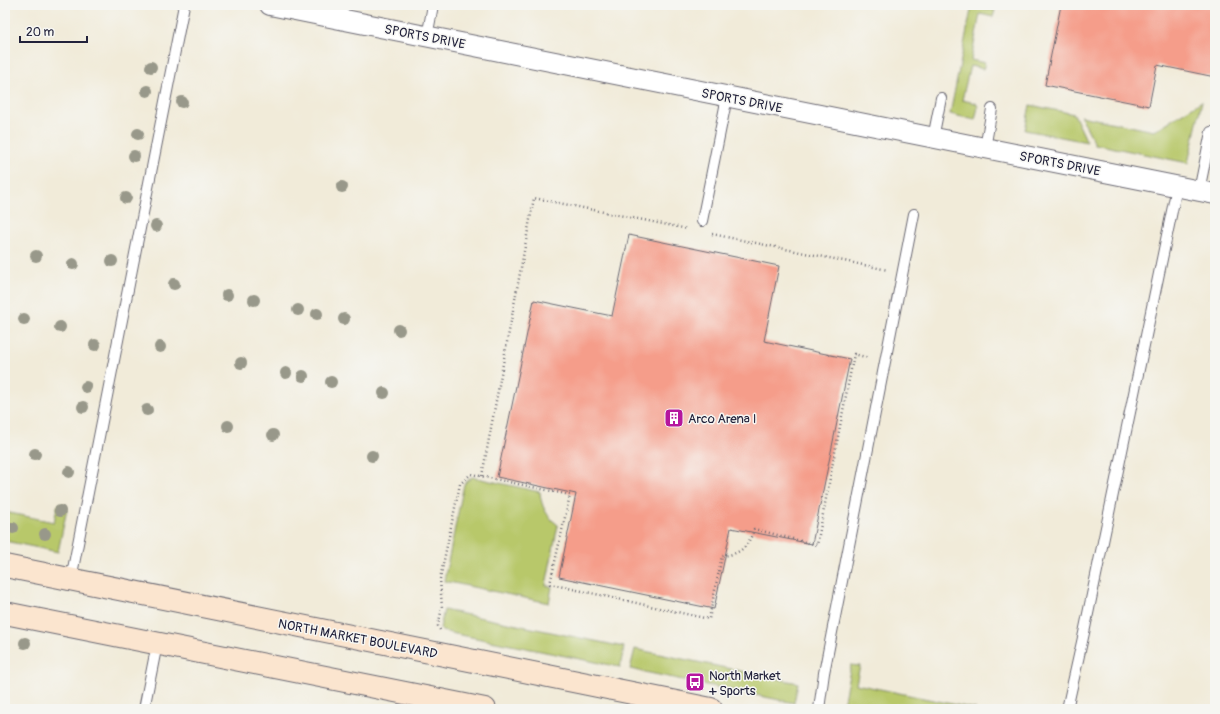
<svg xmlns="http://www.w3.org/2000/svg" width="1220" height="714" font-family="Pangolin,sans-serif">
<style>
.green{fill:#b8c86b;stroke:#6d7553}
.building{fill:#f59d8a}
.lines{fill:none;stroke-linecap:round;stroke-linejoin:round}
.lane-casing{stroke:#6a6872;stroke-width:12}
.street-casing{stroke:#6a6872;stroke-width:22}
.secondary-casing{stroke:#6a6872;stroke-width:24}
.path{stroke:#6a6872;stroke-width:2.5;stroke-dasharray:1 3;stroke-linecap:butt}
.lane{stroke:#fff;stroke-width:10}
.street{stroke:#fff;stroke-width:20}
.secondary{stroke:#fbe5cf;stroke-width:22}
.tree{fill:#98988a}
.labels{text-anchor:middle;stroke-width:3;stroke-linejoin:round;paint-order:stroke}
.street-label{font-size:13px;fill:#22223b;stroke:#f6f6f2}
.poi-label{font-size:13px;fill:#22223b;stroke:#f6f6f2;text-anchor:start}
</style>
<rect width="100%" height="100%" fill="#f6f6f2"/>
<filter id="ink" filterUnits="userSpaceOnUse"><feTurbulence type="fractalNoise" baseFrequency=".025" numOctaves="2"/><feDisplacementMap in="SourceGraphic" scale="8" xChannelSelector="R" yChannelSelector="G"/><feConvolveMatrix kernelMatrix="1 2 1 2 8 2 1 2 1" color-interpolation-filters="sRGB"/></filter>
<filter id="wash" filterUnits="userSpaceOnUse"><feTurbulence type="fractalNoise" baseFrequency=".012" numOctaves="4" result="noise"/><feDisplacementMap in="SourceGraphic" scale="16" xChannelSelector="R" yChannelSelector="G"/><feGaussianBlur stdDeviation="0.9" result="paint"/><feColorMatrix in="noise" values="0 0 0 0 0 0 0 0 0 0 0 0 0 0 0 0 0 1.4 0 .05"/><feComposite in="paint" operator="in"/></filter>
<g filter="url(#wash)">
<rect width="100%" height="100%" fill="#f1ebd9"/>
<!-- green -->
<path class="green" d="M972 5H982V8L995 10 993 17 980 14 971 60 985 63 983 69 970 66 962 100 976 103 978 107 975 120 950 114Z
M1202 101 1188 163 1095 144 1081 116 1154 131Z
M1030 105 1074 114 1087 142 1025 130Z
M472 477 540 492C541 506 547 517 558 525L546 585 552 587 549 603 444 581 464 484Z
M59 504H63L66 506 67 509 58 552 5 541V512L54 522 57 507Z
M444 610 624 647 620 667 446 632 442 631 440 628Z
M635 649 798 683 794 703 630 669Z
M851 665 860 666 856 684 976 709H842Z"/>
<g id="blocks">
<!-- building -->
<path class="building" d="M1061 5H1215V77L1157 65 1149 106 1045 85Z
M629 235 779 266 764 341 850 359 812 544 731 528 714 609 559 577 576 494 497 477 534 300 612 316Z"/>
</g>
</g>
<g filter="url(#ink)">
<use href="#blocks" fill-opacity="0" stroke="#6a6872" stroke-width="1"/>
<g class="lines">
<defs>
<path id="lane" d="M427 37 433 5
M933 138 941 98
M985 148 992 109
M1199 191 1211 132
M702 221 727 97
M71 579 184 5
M144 709 157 644
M819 709 824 673 914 214
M1067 709 1084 633 1177 187"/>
<path id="street" d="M270 5 1215 194"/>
<path id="secondary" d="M5 566 711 709
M5 613 485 709"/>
</defs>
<!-- lane casing -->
<use href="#lane" class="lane-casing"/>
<!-- street casing -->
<use href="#street" class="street-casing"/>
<!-- secondary casing -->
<use href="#secondary" class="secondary-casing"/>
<!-- path -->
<path class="path" d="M712 234 888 270
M482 476 534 198 688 229
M440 630 438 626 442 608 440 579 460 484 471 474 570 495 550 584 709 619 722 556C741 554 748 547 754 529L817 545 854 354 869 358"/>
<!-- lane -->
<use href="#lane" class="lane"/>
<!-- street -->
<use href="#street" class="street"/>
<!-- secondary -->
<use href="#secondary" class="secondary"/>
</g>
<!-- trees -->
<g class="tree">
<circle cx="151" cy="67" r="6"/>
<circle cx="147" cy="91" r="6"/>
<circle cx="182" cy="102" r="6"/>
<circle cx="138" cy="134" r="6"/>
<circle cx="134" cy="156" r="6"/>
<circle cx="342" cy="187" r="6"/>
<circle cx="126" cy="198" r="6"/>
<circle cx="156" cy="226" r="6"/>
<circle cx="36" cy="256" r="6"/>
<circle cx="112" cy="261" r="6"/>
<circle cx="73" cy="264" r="6"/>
<circle cx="174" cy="284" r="6"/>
<circle cx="227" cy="295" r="6"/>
<circle cx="254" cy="300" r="6"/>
<circle cx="298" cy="310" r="6"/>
<circle cx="317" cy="314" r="6"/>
<circle cx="24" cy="319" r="6"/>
<circle cx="344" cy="319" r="6"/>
<circle cx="60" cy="327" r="6"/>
<circle cx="399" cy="330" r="6"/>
<circle cx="95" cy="345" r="6"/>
<circle cx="160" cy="347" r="6"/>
<circle cx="241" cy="363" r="6"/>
<circle cx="286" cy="373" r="6"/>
<circle cx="303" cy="376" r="6"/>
<circle cx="331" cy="382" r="6"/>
<circle cx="86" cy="387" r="6"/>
<circle cx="384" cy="393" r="6"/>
<circle cx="83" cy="407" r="6"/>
<circle cx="147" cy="410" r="6"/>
<circle cx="228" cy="426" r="6"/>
<circle cx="273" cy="435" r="6"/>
<circle cx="35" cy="454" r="6"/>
<circle cx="372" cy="456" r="6"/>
<circle cx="69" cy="472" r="6"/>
<circle cx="60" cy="511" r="6"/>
<circle cx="13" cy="528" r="6"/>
<circle cx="45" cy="534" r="6"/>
<circle cx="25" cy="643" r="6"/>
</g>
</g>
<!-- icons -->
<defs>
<symbol id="building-square" viewBox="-11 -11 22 22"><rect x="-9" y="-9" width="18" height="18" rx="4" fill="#b5179e" stroke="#f6f6f2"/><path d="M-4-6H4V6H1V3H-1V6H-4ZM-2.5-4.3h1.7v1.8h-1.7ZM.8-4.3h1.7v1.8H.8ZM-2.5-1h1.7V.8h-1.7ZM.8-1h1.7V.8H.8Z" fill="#fff"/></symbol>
<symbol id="bus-square" viewBox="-11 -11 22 22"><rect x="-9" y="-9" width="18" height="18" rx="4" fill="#b5179e" stroke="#f6f6f2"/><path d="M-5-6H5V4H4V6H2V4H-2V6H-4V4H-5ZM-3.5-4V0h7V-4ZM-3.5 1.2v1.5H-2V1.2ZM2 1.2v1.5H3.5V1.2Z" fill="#fff"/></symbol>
</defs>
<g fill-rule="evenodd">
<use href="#building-square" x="663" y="407" width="22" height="22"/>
<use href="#bus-square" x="684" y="671" width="22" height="22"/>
</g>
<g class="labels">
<!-- street labels -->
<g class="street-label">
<text transform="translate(425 36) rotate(11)" y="5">SPORTS DRIVE</text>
<text transform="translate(742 100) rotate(11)" y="5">SPORTS DRIVE</text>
<text transform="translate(1060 163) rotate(11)" y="5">SPORTS DRIVE</text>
<text transform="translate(358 638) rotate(11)" y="5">NORTH MARKET BOULEVARD</text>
</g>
<!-- poi labels -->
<g class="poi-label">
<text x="688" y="423">Arco Arena I</text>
<text x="709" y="680">North Market<tspan x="709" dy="15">+ Sports</tspan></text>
</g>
</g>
<!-- margin -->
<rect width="1220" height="714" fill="none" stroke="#f6f6f2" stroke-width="20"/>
<!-- scale -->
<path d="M20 36v6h67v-6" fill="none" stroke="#22223b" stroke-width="2"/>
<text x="26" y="36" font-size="12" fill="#22223b" stroke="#f6f6f2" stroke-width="3" paint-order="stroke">20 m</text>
</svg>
